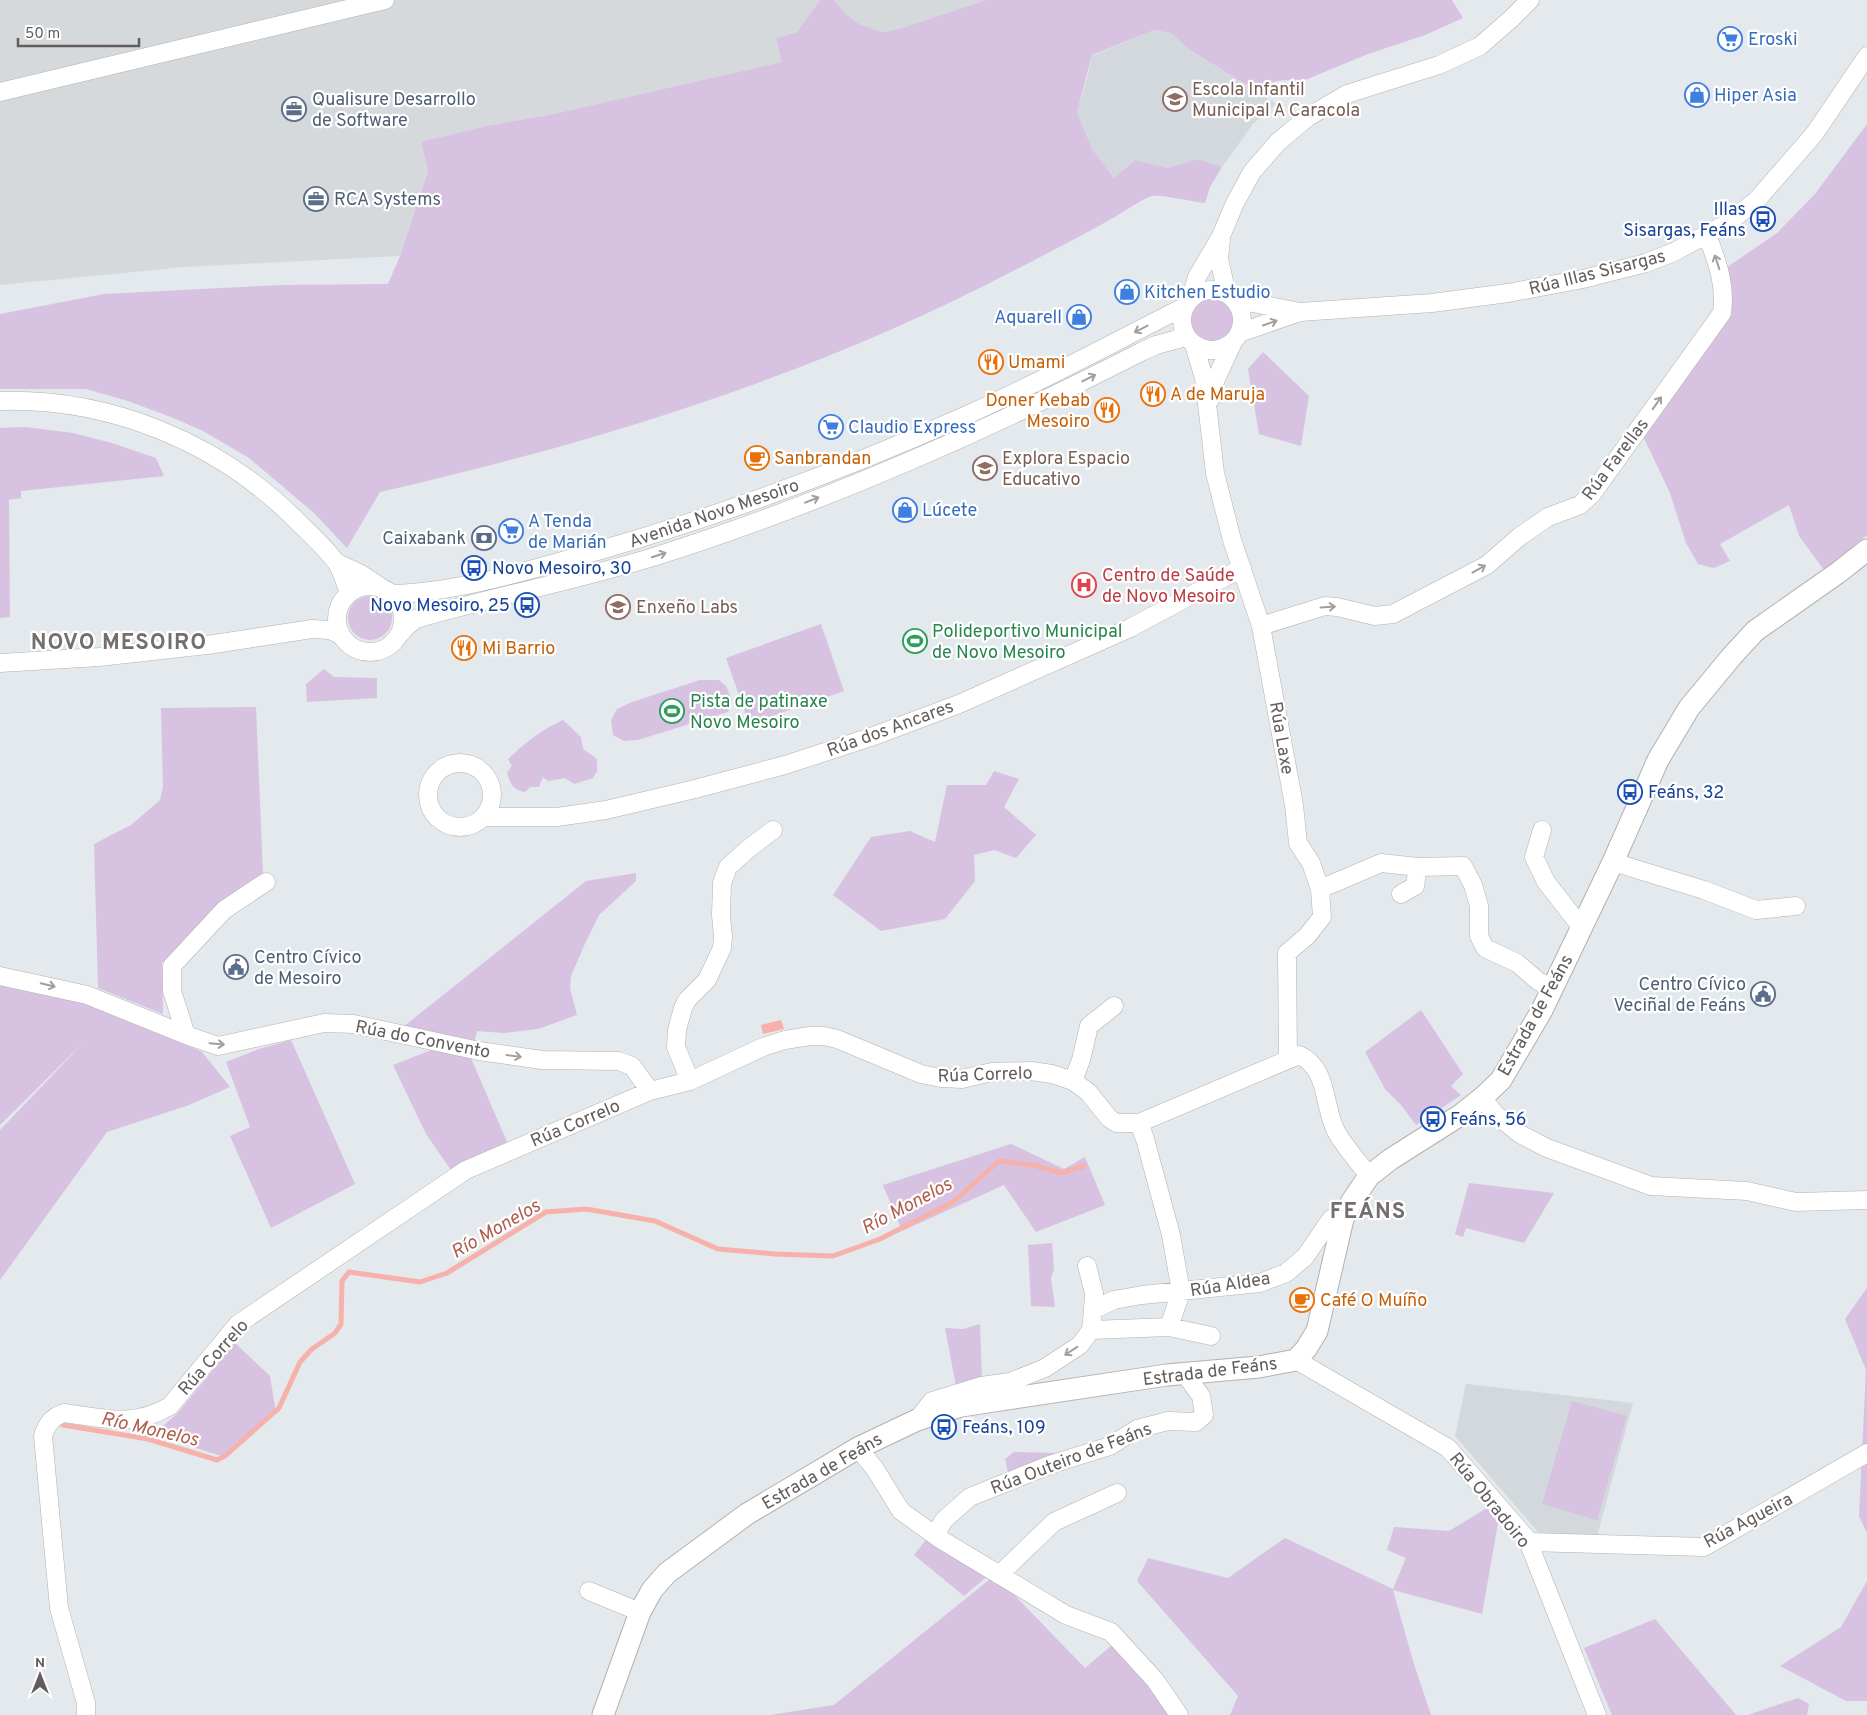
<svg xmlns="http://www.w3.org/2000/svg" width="1867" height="1715" font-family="Overpass,sans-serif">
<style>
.industrial{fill:#d6d9db}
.education{fill:#d2d8dc}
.green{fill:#d7c2e2}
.water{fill:#f6b1aa}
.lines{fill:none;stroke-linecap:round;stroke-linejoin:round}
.stream{stroke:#f6b1aa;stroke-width:5}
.minor-casing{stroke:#b4b1af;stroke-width:19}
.tertiary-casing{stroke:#b4b1af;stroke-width:23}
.minor{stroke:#fff;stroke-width:18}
.tertiary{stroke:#fff;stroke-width:21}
.oneway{stroke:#a19e9d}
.labels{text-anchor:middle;stroke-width:4.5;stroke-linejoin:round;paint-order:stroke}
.shop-label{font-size:18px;fill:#366cbe;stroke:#fff;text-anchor:start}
.education-label{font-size:18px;fill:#785e54;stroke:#fff;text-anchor:start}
.service-label{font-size:18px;fill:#4e5e75;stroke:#fff;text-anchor:start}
.transit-label{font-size:18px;fill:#164399;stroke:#fff;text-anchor:start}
.street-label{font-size:18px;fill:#625d5c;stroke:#fff}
.food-label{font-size:18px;fill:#c56008;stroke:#fff;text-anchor:start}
.health-label{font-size:18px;fill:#be3a42;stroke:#fff;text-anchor:start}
.leisure-label{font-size:18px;fill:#27864d;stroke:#fff;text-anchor:start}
.water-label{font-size:19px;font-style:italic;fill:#ae5d4d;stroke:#fff}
.district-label{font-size:22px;font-weight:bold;letter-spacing:1px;fill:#746e6d;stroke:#fff}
</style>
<rect width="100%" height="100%" fill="#e3e9ec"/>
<!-- industrial -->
<path class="industrial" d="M0 0H820L796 33 782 62 549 115 491 125 421 143 428 170 400 256 185 267 0 285Z
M834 0H986L899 29 882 32 859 24 846 14Z"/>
<!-- education -->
<path class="education" d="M1154 30 1171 33 1190 50 1276 104 1253 124 1222 167 1198 159 1167 168 1135 160 1114 178 1092 149 1077 112 1088 75 1092 56Z
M1466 1384 1633 1403 1597 1536 1538 1532 1455 1436Z"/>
<!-- green -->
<path class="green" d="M820 0H834L846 14 859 24 882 32 899 29 986 0H1452L1463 18 1425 35 1368 54 1305 80C1284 83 1276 73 1261 94L1190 50 1171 33 1154 30 1092 55 1077 112 1092 149 1114 178 1135 160 1167 168 1198 159 1222 167 1210 187 1205 203C1194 202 1160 194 1152 196 1142 199 1123 212 1113 218 1081 236 1048 253 1015 270 815 375 599 442 380 492L347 548 313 512 249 458 203 431 171 417 128 401 86 389H0V314L104 294 281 285 388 284 400 256 428 171 421 142 491 125 549 115 782 62 776 38 796 33Z
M1867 124V535L1824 570 1799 536 1789 505 1720 544 1730 561 1714 568 1698 564 1686 543 1670 493 1643 436 1726 314 1723 270 1777 233 1815 194Z
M1190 320a22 22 0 1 1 44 0a22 22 0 1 1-44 0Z
M1263 352 1309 396 1301 446 1259 434 1248 369Z
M25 427 73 433 112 443 156 458 164 476 21 491V498L9 500 10 617 0 618V428Z
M348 618a22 22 0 1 1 44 0a22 22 0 1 1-44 0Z
M821 624 844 691 749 724 726 658Z
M324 669 334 677 377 678V698L307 702 306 684Z
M700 680H719L726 686 732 700 728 712 638 740 624 741 613 735 611 720 617 709 632 702Z
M256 707 263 875 224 900 162 963 163 1014 98 988 94 844 131 825 160 800 163 787 161 708Z
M563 720 581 737 583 749 597 759V771L593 778 574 784 565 778 548 781 543 777 539 787H530L525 792C512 790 510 783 507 772L512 766 508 759C525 743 541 730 563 720Z
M994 771 1019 779 1004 807 1036 835 1016 858 994 850 974 855 975 881 945 919 881 931 833 895 871 837 910 831 935 842 947 785H986Z
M636 873V881L599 915 583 948 571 976 570 988 577 1015 538 1029 504 1033 477 1031 474 1042 403 1027 586 881Z
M0 979 79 998 202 1052 230 1087 189 1105 107 1132 0 1280V1130L86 1040 0 1125Z
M1421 1010 1463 1074 1451 1086 1461 1095 1416 1125 1401 1105 1385 1089 1365 1052Z
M291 1040 355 1184 271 1228 230 1136 250 1127 226 1062 259 1049Z
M434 1049 470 1056 508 1144 453 1173 426 1134 393 1065Z
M1011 1144 1064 1169 1085 1157 1105 1205 1036 1232 1004 1185 902 1231 883 1185Z
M1469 1183 1554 1193 1524 1243 1466 1228 1463 1237 1455 1234Z
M1052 1243 1054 1269 1051 1278 1055 1307 1031 1306 1028 1245Z
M1867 1288V1533L1859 1516 1866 1370 1845 1319Z
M980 1324 982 1380 956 1386 945 1328 963 1329Z
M235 1343 270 1376 276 1413 221 1456 153 1434 177 1414Z
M1572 1401 1627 1416 1597 1520 1542 1504Z
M1014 1452 1059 1453 1009 1477 1005 1459Z
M1487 1508 1498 1523 1482 1614 1393 1590 1413 1661 1431 1715H1230L1238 1696 1137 1581 1148 1558 1228 1578 1285 1538 1393 1589 1406 1558 1387 1550 1394 1527 1449 1531Z
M929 1536 989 1575 964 1596 914 1555Z
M995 1575 1085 1668 1112 1645 1149 1683 1170 1715H770L834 1705Z
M1867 1581V1701H1846L1780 1666 1841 1627Z
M1655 1619 1736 1715H1612L1584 1648Z
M1798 1698 1809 1704 1807 1715H1748Z"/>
<!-- water -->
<path class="water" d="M781 1020 784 1029 763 1034 761 1025Z"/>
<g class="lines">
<!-- stream -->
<path class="stream" d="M63 1425 148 1439 217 1460 225 1456 279 1408 300 1362 312 1349 335 1333 341 1324 342 1281 349 1272 420 1282 447 1273 546 1212 586 1209 655 1221 718 1249 775 1254 833 1256 880 1239 953 1202 999 1161 1033 1165 1061 1173 1084 1166"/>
<defs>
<path id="minor" d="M0 92 385 0
M1221 239 1219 259 1227 294
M1182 320a30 30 0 1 1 60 0a30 30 0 1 1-60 0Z
M1230 295 1253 303 1300 312 1432 303 1508 293 1583 279 1646 263 1674 252 1726 224 1756 201 1815 133 1867 56
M1191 298 1197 277 1221 236 1235 203 1252 172 1278 142 1308 117 1347 94 1439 65 1480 46 1512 18 1530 0
M1239 333 1300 312
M1194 345 1204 378 1215 473 1232 540 1261 626 1294 805 1298 843 1311 863 1320 889 1322 917 1307 936 1287 953 1288 1059
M1210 400 1215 381 1233 342
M0 401C109 398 216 441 294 518 308 532 324 546 336 562 342 570 345 583 349 593
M337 563 361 574 382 588
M337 619a33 33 0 1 1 66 0a33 33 0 1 1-66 0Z
M391 594C455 593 526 571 587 554 717 517 844 470 967 415 1041 382 1112 343 1184 307
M1261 626 1325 606 1337 607 1375 616 1393 614 1487 565 1519 537 1548 517 1580 505 1592 494 1722 313C1726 285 1717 261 1707 235
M398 636 407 626 416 619C493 597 573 581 650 558 820 505 982 433 1141 352L1156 345 1186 337
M0 663 99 657 207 645 312 629 330 630 341 635
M428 795a32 32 0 1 1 64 0a32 32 0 1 1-64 0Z
M484 817H557L606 810 695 789 785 765 871 737 959 704 1130 628 1242 568
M1542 830 1534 857 1546 882 1582 928
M1613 862 1704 890 1756 910 1796 906
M1320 889 1381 863 1418 867 1463 866 1473 885 1479 906V936L1485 948 1517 963 1538 981 1552 988
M1401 894 1415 886 1418 867
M0 976 87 995 186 1035 218 1046 324 1023 354 1024 479 1051 542 1060 619 1061 632 1066 650 1091
M186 1035 172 991V966L224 910 266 882
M690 1081 676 1047 677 1030 683 1008 687 1000 707 980 722 948 723 937 721 915 722 883 728 867 748 849 773 830
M1073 1081 1081 1060 1089 1026 1114 1006
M1482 1098 1495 1114 1520 1134 1547 1148 1651 1186 1747 1191 1796 1202 1867 1200
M1139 1123 1145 1139 1171 1235 1181 1292 1169 1327
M1093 1310 1114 1300 1142 1295 1260 1283 1286 1273 1305 1257 1331 1219H1343
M1091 1330 1169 1327 1211 1336
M1296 1360 1448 1448 1527 1539 1597 1715
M917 1420 932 1401 981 1386 1010 1382 1045 1368 1080 1345 1091 1330 1093 1310 1094 1293 1087 1266
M858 1448 875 1469 901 1511 940 1539 1066 1615 1111 1632 1155 1680 1179 1715
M935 1535 944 1520 970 1497 1052 1464 1110 1446 1137 1429 1168 1421 1196 1422 1204 1415 1201 1396 1184 1373
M1529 1542 1704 1547 1867 1453
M999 1575 1054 1522 1117 1493
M589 1591 640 1612
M86 1715V1703L59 1608 43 1436C47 1424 52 1417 64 1413 105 1418 133 1428 170 1406L238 1324 466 1170 650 1091 690 1081 763 1047 785 1040 810 1036H824L837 1039 921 1074 941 1078 962 1079 992 1072 1031 1071 1052 1074 1073 1081 1088 1092 1109 1118 1116 1123H1139L1299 1055C1328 1068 1323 1103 1335 1129 1340 1141 1360 1164 1369 1176"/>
<path id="tertiary" d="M603 1715 640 1612 652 1590 667 1573 747 1514 858 1448 917 1420 961 1406 1167 1375 1259 1367 1296 1360 1306 1349 1317 1331 1343 1219 1352 1201 1369 1176 1391 1159 1462 1114 1482 1098 1501 1080 1542 1010 1613 862 1658 760 1689 708 1732 656 1755 631 1839 572 1867 550"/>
</defs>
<!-- minor casing -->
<use href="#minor" class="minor-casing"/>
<!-- tertiary casing -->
<use href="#tertiary" class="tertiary-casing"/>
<!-- minor -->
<use href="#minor" class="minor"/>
<!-- tertiary -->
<use href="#tertiary" class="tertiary"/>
</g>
<!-- one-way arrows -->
<defs><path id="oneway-shaft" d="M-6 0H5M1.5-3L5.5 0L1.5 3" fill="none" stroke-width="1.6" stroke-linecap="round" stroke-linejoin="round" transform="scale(1.25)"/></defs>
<g class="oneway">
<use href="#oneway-shaft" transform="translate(1717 262) rotate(-108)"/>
<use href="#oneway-shaft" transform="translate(1270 323) rotate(-19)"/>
<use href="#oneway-shaft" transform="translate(1141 329) rotate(153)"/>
<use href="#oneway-shaft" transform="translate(1089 378) rotate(-27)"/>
<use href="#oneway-shaft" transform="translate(1657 403) rotate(-55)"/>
<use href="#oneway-shaft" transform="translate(812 500) rotate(-21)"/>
<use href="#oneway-shaft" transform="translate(659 555) rotate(-18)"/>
<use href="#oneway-shaft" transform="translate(1479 569) rotate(-29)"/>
<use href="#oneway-shaft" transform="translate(1328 607) rotate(-4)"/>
<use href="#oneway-shaft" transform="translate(48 985) rotate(13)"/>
<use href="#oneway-shaft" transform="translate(217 1044) rotate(5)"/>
<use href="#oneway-shaft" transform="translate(514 1056) rotate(8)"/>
<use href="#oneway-shaft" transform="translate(1071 1351) rotate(147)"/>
</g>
<!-- icons -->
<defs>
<symbol id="supermarket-ring" viewBox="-11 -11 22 22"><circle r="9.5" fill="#fff" stroke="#3f7fe0" stroke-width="1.5"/><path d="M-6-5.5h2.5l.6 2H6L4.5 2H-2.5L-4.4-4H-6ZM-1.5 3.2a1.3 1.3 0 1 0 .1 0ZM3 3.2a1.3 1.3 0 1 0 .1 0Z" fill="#3f7fe0"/></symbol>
<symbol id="shop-ring" viewBox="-11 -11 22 22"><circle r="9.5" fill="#fff" stroke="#3f7fe0" stroke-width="1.5"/><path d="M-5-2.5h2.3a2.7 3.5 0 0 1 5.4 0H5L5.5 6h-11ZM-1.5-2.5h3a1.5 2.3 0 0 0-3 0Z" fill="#3f7fe0"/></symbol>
<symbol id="school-ring" viewBox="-11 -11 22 22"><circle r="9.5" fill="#fff" stroke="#8d6e63" stroke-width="1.5"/><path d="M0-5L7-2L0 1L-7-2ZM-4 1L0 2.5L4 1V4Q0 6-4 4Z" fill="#8d6e63"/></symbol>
<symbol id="office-ring" viewBox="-11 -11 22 22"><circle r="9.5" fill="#fff" stroke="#5c6f8a" stroke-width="1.5"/><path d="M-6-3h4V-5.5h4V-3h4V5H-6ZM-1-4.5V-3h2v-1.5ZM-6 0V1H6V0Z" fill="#5c6f8a"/></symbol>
<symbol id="bus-ring" viewBox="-11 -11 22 22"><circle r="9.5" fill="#fff" stroke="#1a4fb4" stroke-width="1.5"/><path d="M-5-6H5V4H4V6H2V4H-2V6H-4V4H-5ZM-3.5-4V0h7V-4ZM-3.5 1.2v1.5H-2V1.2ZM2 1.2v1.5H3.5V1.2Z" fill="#1a4fb4"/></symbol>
<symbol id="restaurant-ring" viewBox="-11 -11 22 22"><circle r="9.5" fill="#fff" stroke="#e8710a" stroke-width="1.5"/><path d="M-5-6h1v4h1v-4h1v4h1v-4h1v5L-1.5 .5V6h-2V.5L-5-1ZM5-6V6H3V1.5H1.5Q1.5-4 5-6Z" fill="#e8710a"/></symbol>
<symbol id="cafe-ring" viewBox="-11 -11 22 22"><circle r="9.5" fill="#fff" stroke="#e8710a" stroke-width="1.5"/><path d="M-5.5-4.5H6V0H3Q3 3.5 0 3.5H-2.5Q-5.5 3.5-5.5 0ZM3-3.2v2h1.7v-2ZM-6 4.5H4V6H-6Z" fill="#e8710a"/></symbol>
<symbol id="bank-ring" viewBox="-11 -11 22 22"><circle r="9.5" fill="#fff" stroke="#5c6f8a" stroke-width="1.5"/><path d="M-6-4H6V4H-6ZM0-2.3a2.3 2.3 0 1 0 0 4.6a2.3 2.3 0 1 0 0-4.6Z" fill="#5c6f8a"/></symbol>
<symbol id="hospital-ring" viewBox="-11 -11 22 22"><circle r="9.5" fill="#fff" stroke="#e0444e" stroke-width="1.5"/><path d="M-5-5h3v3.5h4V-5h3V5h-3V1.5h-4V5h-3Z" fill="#e0444e"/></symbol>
<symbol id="stadium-ring" viewBox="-11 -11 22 22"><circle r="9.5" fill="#fff" stroke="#2e9e5b" stroke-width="1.5"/><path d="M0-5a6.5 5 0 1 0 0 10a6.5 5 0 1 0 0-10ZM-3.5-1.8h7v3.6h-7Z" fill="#2e9e5b"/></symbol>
<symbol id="civic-ring" viewBox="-11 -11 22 22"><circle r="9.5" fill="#fff" stroke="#5c6f8a" stroke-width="1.5"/><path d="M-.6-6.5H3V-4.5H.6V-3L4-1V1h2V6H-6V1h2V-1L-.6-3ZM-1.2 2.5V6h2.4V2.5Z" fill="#5c6f8a"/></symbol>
</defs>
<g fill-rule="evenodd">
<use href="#supermarket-ring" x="1716" y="25" width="28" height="28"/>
<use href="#shop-ring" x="1683" y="81" width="28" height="28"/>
<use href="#school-ring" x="1161" y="85" width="28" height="28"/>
<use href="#office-ring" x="280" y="95" width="28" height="28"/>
<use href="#office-ring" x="302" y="185" width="28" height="28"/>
<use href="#bus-ring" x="1749" y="205" width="28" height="28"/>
<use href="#shop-ring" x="1113" y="278" width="28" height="28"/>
<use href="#shop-ring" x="1065" y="303" width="28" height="28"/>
<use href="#restaurant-ring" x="977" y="348" width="28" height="28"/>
<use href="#restaurant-ring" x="1139" y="380" width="28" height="28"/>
<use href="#restaurant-ring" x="1093" y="396" width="28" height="28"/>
<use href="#supermarket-ring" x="817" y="413" width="28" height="28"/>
<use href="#cafe-ring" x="743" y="444" width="28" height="28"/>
<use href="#school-ring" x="971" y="454" width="28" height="28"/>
<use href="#shop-ring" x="891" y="496" width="28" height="28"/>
<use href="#supermarket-ring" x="497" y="517" width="28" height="28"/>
<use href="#bank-ring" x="470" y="524" width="28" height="28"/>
<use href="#bus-ring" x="460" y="554" width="28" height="28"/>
<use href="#hospital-ring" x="1070" y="571" width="28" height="28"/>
<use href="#bus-ring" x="513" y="591" width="28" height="28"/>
<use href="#school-ring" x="604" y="593" width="28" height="28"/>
<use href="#stadium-ring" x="901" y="627" width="28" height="28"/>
<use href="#restaurant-ring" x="450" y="634" width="28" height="28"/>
<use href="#stadium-ring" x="658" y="697" width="28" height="28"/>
<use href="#bus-ring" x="1616" y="778" width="28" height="28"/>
<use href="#civic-ring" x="222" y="953" width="28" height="28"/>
<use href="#civic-ring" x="1749" y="980" width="28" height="28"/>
<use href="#bus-ring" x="1419" y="1105" width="28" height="28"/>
<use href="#cafe-ring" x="1288" y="1286" width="28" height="28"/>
<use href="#bus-ring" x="930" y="1413" width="28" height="28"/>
</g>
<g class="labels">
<!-- shop labels -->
<g class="shop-label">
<text x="1748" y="45">Eroski</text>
<text x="1714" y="101">Hiper Asia</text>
<text x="1144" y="298">Kitchen Estudio</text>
<text x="1062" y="323" text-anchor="end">Aquarell</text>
<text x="848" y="433">Claudio Express</text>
<text x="922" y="516">Lúcete</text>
<text x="528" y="527">A Tenda<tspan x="528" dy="21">de Marián</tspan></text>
</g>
<!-- education labels -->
<g class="education-label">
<text x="1192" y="95">Escola Infantil<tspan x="1192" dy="21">Municipal A Caracola</tspan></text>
<text x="1002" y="464">Explora Espacio<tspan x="1002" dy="21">Educativo</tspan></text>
<text x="636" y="613">Enxeño Labs</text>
</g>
<!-- service labels -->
<g class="service-label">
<text x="312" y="105">Qualisure Desarrollo<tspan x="312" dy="21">de Software</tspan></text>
<text x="334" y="205">RCA Systems</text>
<text x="466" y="544" text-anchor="end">Caixabank</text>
<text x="254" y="963">Centro Cívico<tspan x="254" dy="21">de Mesoiro</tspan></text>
<text x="1746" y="990" text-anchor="end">Centro Cívico<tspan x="1746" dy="21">Veciñal de Feáns</tspan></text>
</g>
<!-- transit labels -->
<g class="transit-label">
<text x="1746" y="215" text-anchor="end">Illas<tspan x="1746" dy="21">Sisargas, Feáns</tspan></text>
<text x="492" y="574">Novo Mesoiro, 30</text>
<text x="510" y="611" text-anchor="end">Novo Mesoiro, 25</text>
<text x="1648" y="798">Feáns, 32</text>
<text x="1450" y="1125">Feáns, 56</text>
<text x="962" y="1433">Feáns, 109</text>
</g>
<!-- street labels -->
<g class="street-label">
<text transform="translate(1597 272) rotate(-14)" y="6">Rúa Illas Sisargas</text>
<text transform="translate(1615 459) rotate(-53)" y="6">Rúa Farellas</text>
<text transform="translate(714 513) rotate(-19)" y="6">Avenida Novo Mesoiro</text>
<text transform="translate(890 728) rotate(-20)" y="6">Rúa dos Ancares</text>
<text transform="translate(1282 738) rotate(80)" y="6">Rúa Laxe</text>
<text transform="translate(1535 1015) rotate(-61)" y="6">Estrada de Feáns</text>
<text transform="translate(423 1039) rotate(11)" y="6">Rúa do Convento</text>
<text transform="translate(985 1074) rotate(-2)" y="6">Rúa Correlo</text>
<text transform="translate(575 1123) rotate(-23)" y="6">Rúa Correlo</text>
<text transform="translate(1230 1284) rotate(-9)" y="6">Rúa Aldea</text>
<text transform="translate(213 1357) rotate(-48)" y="6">Rúa Correlo</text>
<text transform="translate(1210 1371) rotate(-7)" y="6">Estrada de Feáns</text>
<text transform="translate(1071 1458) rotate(-21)" y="6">Rúa Outeiro de Feáns</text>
<text transform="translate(822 1471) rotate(-30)" y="6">Estrada de Feáns</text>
<text transform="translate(1490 1500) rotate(51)" y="6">Rúa Obradoiro</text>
<text transform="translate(1748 1520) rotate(-28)" y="6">Rúa Agueira</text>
</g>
<!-- food labels -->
<g class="food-label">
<text x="1008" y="368">Umami</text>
<text x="1170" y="400">A de Maruja</text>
<text x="1090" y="406" text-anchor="end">Doner Kebab<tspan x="1090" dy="21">Mesoiro</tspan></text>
<text x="774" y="464">Sanbrandan</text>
<text x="482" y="654">Mi Barrio</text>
<text x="1320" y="1306">Café O Muíño</text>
</g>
<!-- health labels -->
<g class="health-label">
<text x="1102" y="581">Centro de Saúde<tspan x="1102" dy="21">de Novo Mesoiro</tspan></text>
</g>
<!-- leisure labels -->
<g class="leisure-label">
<text x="932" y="637">Polideportivo Municipal<tspan x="932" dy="21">de Novo Mesoiro</tspan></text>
<text x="690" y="707">Pista de patinaxe<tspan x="690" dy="21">Novo Mesoiro</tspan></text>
</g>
<!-- water labels -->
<g class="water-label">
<text transform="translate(906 1205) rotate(-28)" y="7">Río Monelos</text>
<text transform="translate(495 1228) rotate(-30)" y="7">Río Monelos</text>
<text transform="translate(150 1428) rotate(13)" y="7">Río Monelos</text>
</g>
<!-- district labels -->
<g class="district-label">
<text x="119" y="649">NOVO MESOIRO</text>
<text x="1368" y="1218">FEÁNS</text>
</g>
</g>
<!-- north arrow -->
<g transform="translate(40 1675)" stroke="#ffffff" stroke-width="4" paint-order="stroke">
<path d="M0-4L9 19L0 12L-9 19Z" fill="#625d5c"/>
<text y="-8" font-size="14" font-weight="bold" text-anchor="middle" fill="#625d5c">N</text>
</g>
<!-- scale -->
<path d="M18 38v8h121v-8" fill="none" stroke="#625d5c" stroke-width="2.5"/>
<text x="25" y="38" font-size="15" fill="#625d5c" stroke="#ffffff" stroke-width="4" paint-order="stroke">50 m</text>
</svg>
